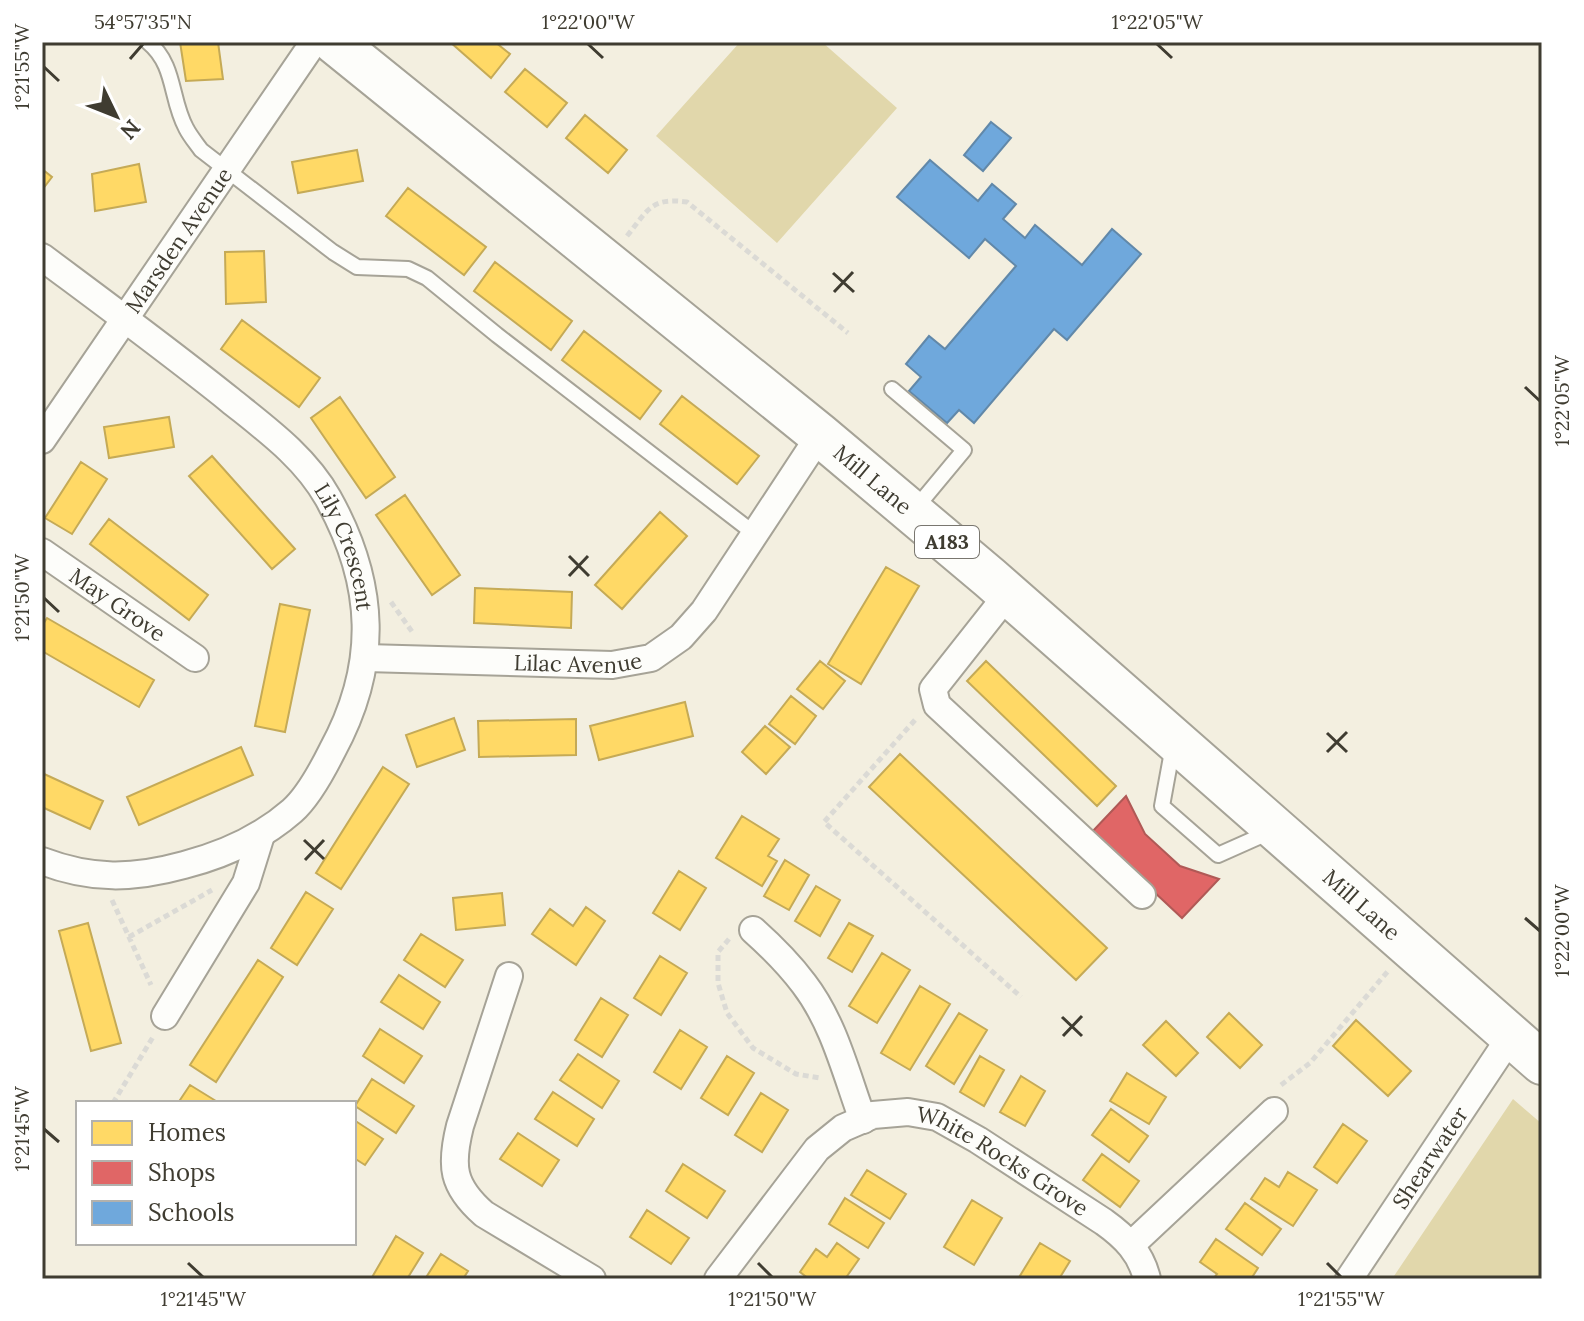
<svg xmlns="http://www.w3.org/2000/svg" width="1584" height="1321" font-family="Lora,serif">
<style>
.green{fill:#e1d7ab}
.homes{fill:#ffd966;stroke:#c5aa56;stroke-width:2}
.shops{fill:#e06666;stroke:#b05956;stroke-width:2}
.schools{fill:#6fa8dc;stroke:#6188a9;stroke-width:2}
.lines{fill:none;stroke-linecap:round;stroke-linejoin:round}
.lane-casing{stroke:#a6a397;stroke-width:18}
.street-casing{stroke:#a6a397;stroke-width:30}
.primary-casing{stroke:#a6a397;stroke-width:46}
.path{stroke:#dbdad5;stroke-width:5;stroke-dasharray:6 4;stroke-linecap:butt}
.lane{stroke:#fdfdfa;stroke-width:14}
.street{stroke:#fdfdfa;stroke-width:26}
.primary{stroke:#fdfdfa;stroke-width:42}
.ticks{fill:none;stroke:#3f3c31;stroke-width:3}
.labels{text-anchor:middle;stroke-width:8;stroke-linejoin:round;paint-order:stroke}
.shield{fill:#fff;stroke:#79766f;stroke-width:2}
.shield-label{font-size:20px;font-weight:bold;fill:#3f3c31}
.street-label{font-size:22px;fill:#3f3c31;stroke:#fff}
.neatline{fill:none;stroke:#3f3c31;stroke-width:3}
.ticks-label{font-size:20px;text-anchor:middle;fill:#3f3c31}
</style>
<rect width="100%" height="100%" fill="#f3efe0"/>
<!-- green -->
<path class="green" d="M740 42H822L897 108 777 243 656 136Z
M1513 1099 1542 1124V1279H1392Z"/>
<!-- homes -->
<path class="homes" d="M180 42H218L223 79 186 81Z
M450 42H495L510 54 491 78Z
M525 69 567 103 547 127 505 92Z
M585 115 627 150 608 173 566 138Z
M357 150 363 181 298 193 292 162Z
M139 164 146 202 95 211 92 174Z
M42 169 52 177 42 190Z
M408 188 486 247 464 275 386 216Z
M264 251 266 302 226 304 225 252Z
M495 262 572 321 551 350 474 291Z
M242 320 320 378 299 407 221 349Z
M584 331 661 391 640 419 562 360Z
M682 396 759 456 737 484 660 424Z
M340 397 395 477 366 498 311 418Z
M169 417 174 447 109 458 104 427Z
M212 456 295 549 272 569 189 476Z
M81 462 107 479 72 534 45 518Z
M405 495 460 575 432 595 376 515Z
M660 512 687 536 622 609 595 585Z
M109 519 208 595 189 620 90 544Z
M886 567 919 586 861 684 828 664Z
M475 588 572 592 571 628 474 623Z
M280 604 310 610 285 732 255 726Z
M47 618 154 680 139 707 42 651V626Z
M820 661 845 681 823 709 797 689Z
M986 661 1116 786 1097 806 967 681Z
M791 696 816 716 795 744 769 724Z
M685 702 693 736 599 760 590 726Z
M454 718 465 750 417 767 406 735Z
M576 719V755L479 757 478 721Z
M765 726 790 747 766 774 742 752Z
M241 747 253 775 139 825 127 797Z
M900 754 1107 948 1076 980 869 787Z
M383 767 409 784 341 889 316 873Z
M42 773 103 801 90 829 42 807Z
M742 816 779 839 768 856 777 861 762 886 716 858Z
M785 860 809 875 789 910 764 896Z
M679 871 706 888 680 930 653 913Z
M816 886 840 900 820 936 795 921Z
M306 892 333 909 297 965 271 948Z
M502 893 505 925 456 930 453 898Z
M586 907 605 921 576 965 532 934 550 909 573 926Z
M88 923 121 1043 91 1051 59 931Z
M849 923 873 936 852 972 828 958Z
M421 934 463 960 445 987 404 960Z
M882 953 910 970 877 1023 849 1006Z
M660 956 687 973 661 1015 634 998Z
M258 960 283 977 216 1082 190 1065Z
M399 975 440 1002 423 1029 381 1002Z
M920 986 950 1004 910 1070 881 1053Z
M601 998 628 1015 602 1057 575 1040Z
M959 1013 987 1030 954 1084 926 1066Z
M1229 1013 1262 1045 1240 1068 1207 1037Z
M1356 1020 1411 1071 1388 1096 1333 1046Z
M1166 1021 1198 1053 1176 1076 1143 1045Z
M380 1029 422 1056 404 1083 363 1056Z
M680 1030 707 1047 681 1089 654 1072Z
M578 1054 619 1081 602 1108 560 1080Z
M727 1056 754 1073 728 1115 701 1098Z
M980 1056 1004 1070 984 1106 960 1092Z
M1127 1073 1166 1097 1149 1124 1110 1101Z
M1021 1076 1045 1091 1025 1126 1000 1112Z
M372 1079 414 1106 396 1133 355 1106Z
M190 1085 216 1101 215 1103H178Z
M553 1092 594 1119 577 1146 535 1119Z
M761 1093 788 1110 762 1152 735 1135Z
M1111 1109 1148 1136 1129 1162 1092 1135Z
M354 1120 383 1139 365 1165 354 1158Z
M1343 1124 1367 1141 1337 1183 1314 1167Z
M518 1133 559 1160 542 1186 500 1159Z
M1102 1154 1139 1181 1120 1207 1083 1180Z
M683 1164 725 1191 707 1218 666 1191Z
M867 1170 906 1194 890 1219 851 1195Z
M1288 1172 1317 1190 1293 1226 1251 1199 1265 1178 1279 1187Z
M845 1198 884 1223 868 1248 829 1224Z
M972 1200 1002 1218 974 1265 944 1247Z
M1245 1203 1281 1229 1262 1255 1226 1229Z
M647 1210 689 1238 671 1264 630 1237Z
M396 1236 423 1253 407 1279H371Z
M1216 1239 1258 1268 1251 1279H1213L1217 1274 1200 1262Z
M837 1243 859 1259 845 1279H809L800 1272 816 1249 827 1257Z
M1040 1243 1070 1261 1059 1279H1018Z
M441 1254 468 1271 463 1279H425Z"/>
<!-- shops -->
<path class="shops" d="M1126 796 1145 834 1180 866 1219 879 1182 918 1091 833Z"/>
<!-- schools -->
<path class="schools" d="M991 122 1011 138 983 171 964 155Z
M930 160 978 201 992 184 1016 204 1003 219 1025 238 1035 225 1082 265 1112 229 1141 254 1067 340 1054 329 974 423 959 410 947 423 909 391 921 377 906 364 929 336 945 349 1016 266 985 239 969 258 897 197Z"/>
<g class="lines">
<defs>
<path id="lane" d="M148 42C176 65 170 99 186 128 190 136 196 143 201 150L333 252 357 267 408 269 427 278 497 335 755 534
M892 389 964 450 915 509
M1173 746 1162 806 1218 855 1272 831"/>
<g id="street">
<path id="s1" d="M42 257C105 304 169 351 230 400 266 429 305 457 328 498 376 584 379 665 332 751 322 771 308 797 292 811 261 838 223 855 184 865 133 879 92 880 42 861"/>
<path id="s2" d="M42 440 314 42"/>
<path id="s3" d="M42 552 195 658"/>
<path d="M1008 594 933 689 937 705 1142 895"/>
<path id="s4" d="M366 658 612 665 651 658 681 637 704 611 820 435"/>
<path d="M753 930C772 947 789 964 804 984 834 1023 846 1074 863 1120"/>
<path d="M509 976 460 1126C450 1166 452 1186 484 1214L592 1279"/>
<path d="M165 1016 246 883 261 835"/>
<path d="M1131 1245 1274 1111"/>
<path id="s5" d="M718 1279 817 1149 843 1128 873 1115 908 1112 937 1117 978 1140 1104 1222C1125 1237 1141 1253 1147 1279"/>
<path id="s6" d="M1349 1279 1511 1036"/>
</g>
<g id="primary">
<path id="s7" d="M334 42 820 435 990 578 1542 1063"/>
</g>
</defs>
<!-- lane casing -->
<use href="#lane" class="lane-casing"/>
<!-- street casing -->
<use href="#street" class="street-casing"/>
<!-- primary casing -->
<use href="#primary" class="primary-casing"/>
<!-- path -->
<path class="path" d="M627 236C648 210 651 197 687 202L848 333
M391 602 413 633
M915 720 824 822 1021 997
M112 900 151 985
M129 937 212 890
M729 939 718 952V983L727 1013 753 1048 796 1074 820 1078
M1281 1085 1310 1063 1388 971
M113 1103 153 1037"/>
<!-- lane -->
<use href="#lane" class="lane"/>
<!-- street -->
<use href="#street" class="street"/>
<!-- primary -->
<use href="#primary" class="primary"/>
</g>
<!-- ticks -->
<path class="ticks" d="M588 44 603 58M1157 44 1172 58M130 59 143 44M44 67 59 81M833 273 854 292M834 292 853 272M1525 387 1540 401M569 556 589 576M569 576 588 556M44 598 59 612M1327 733 1347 752M1327 752 1347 732M304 840 324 859M305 860 324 840M1525 918 1540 931M1062 1017 1082 1036M1063 1036 1082 1016M44 1129 59 1142M188 1263 203 1277M758 1263 772 1277M1327 1263 1341 1277"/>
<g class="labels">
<!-- shield labels -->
<rect class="shield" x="915" y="526" width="64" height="32" rx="6"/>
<g class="shield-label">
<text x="947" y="549">A183</text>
</g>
<!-- street labels -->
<g class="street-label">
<text dy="8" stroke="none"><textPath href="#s2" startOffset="242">Marsden Avenue</textPath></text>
<text dy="8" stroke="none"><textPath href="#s7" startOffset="694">Mill Lane</textPath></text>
<text dy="8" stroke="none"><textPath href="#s1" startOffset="428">Lily Crescent</textPath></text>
<text dy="8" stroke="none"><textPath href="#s3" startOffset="92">May Grove</textPath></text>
<text dy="8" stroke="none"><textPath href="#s4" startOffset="212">Lilac Avenue</textPath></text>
<text dy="8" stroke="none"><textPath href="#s7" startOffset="1342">Mill Lane</textPath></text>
<text dy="8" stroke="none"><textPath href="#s6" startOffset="146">Shearwater</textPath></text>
<text dy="8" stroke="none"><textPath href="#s5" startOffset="372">White Rocks Grove</textPath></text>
</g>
</g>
<!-- border -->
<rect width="1584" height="1321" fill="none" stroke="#ffffff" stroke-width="88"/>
<!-- legend -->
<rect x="76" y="1101" width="280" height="144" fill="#ffffff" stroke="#b2b1ad" stroke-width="2"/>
<rect x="92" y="1121" width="40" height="24" fill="#ffd966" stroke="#b2b1ad" stroke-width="2"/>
<text x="148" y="1141" font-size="24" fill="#3f3c31">Homes</text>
<rect x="92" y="1161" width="40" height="24" fill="#e06666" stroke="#b2b1ad" stroke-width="2"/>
<text x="148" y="1181" font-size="24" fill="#3f3c31">Shops</text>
<rect x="92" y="1201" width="40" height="24" fill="#6fa8dc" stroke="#b2b1ad" stroke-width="2"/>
<text x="148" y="1221" font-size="24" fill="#3f3c31">Schools</text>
<!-- north arrow -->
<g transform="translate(116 116) rotate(133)" stroke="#ffffff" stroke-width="6" paint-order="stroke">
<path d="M0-6L14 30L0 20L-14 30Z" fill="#3f3c31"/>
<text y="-12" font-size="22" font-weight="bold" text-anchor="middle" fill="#3f3c31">N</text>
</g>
<rect x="44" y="44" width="1496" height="1233" class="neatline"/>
<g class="ticks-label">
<text x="143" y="29">54°57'35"N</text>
<text x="588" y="29">1°22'00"W</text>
<text x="1157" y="29">1°22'05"W</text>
<text transform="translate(22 67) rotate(-90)" y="7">1°21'55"W</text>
<text transform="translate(1562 401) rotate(-90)" y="7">1°22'05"W</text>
<text transform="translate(22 598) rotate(-90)" y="7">1°21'50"W</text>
<text transform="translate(1562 931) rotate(-90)" y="7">1°22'00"W</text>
<text transform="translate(22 1129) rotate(-90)" y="7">1°21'45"W</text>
<text x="203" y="1306">1°21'45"W</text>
<text x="772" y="1306">1°21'50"W</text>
<text x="1341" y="1306">1°21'55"W</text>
</g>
</svg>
